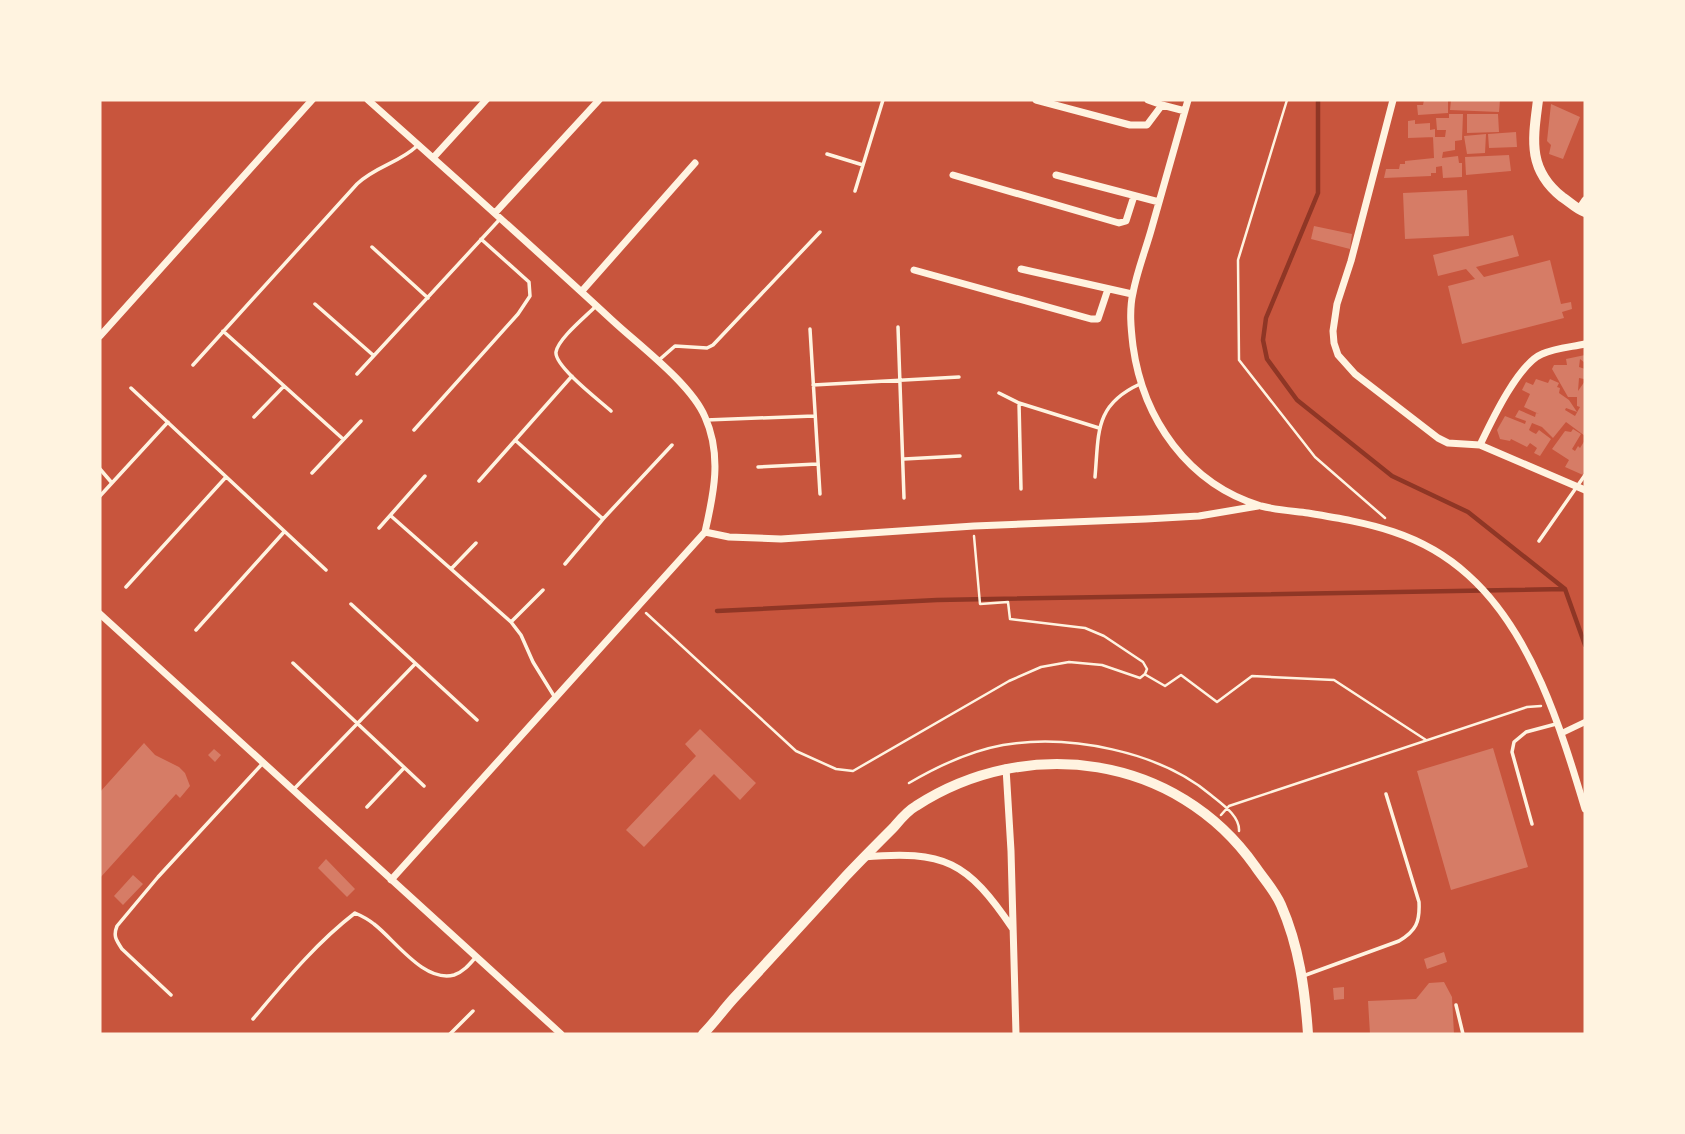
<svg xmlns="http://www.w3.org/2000/svg" width="1685" height="1134" font-family="'Titillium Web',sans-serif">
<style>
.lines{fill:none;stroke-linecap:round;stroke-linejoin:round}
.stream{stroke:#8f3625;stroke-width:4.5}
.building{fill:#d67c66}
.path{stroke:#fff3e0;stroke-width:2.5}
.service{stroke:#fff3e0;stroke-width:3.5}
.pedestrian{stroke:#fff3e0;stroke-width:6}
.minor{stroke:#fff3e0;stroke-width:7}
.tertiary{stroke:#fff3e0;stroke-width:10}
.secondary{stroke:#fff3e0;stroke-width:10}
</style>
<rect width="100%" height="100%" fill="#c8553d"/>
<g class="lines">
<!-- stream -->
<path class="stream" d="M1318 100V193L1266 318 1263 340 1267 359 1297 400 1392 476 1468 512 1565 589 1585 645
M717 611 937 600 1565 589"/>
</g>
<!-- building -->
<path class="building" d="M1424 100H1448V113L1418 115 1417 105H1423Z
M1451 100H1500L1499 112 1450 110Z
M1551 104 1580 117 1563 159 1549 154 1551 145 1547 141Z
M1449 114H1463L1462 140 1455 141V150L1443 152 1442 158 1458 156 1459 163H1462V177L1443 178 1442 166 1436 167V173H1431V176L1384 178 1386 169H1399L1400 164H1405V161L1434 158 1433 137H1445L1446 130H1437L1436 118H1449Z
M1467 114H1498L1499 132 1467 133Z
M1415 120V124L1430 123V130L1435 129V137L1408 138V121Z
M1516 132 1517 147 1489 148 1488 134Z
M1486 134 1485 153 1467 154 1464 136Z
M1509 155 1511 171 1466 175 1465 157Z
M1467 190 1469 236 1405 239 1403 193Z
M1314 226 1352 234 1350 249 1311 239Z
M1513 235 1519 256 1476 267 1484 277 1550 260 1561 304 1571 302 1572 309 1562 312 1564 318 1462 344 1448 286 1475 279 1466 269 1438 276 1433 255Z
M1585 355V363L1580 359 1579 367 1585 369V372L1584 379 1579 378 1578 391 1585 381V436L1566 422 1553 438 1542 427 1532 423 1529 430 1532 432 1536 434 1539 430 1551 439 1540 456 1534 453 1537 448 1530 443 1527 447 1511 439 1510 441 1500 439 1497 430 1505 416 1525 424 1526 421 1515 417 1519 410 1535 417 1536 413 1539 414 1524 407 1530 394 1522 390 1526 382 1533 385 1536 379 1548 383 1550 379 1559 383 1557 387 1560 388 1559 393 1569 400 1577 412 1566 408 1565 410 1575 416 1580 407 1577 406V397H1568L1552 369 1554 365H1567L1566 359Z
M1573 429 1581 434 1572 449 1575 451 1578 446 1580 448 1585 440V471L1583 475 1565 467 1569 460 1552 449 1565 431 1571 432Z
M700 729 756 783 740 800 714 774 644 847 626 830 696 756 685 744Z
M144 743 155 755 179 767 185 773 190 786 180 798 176 794 100 878V792Z
M1493 748 1528 867 1451 890 1417 771Z
M214 749 221 755 215 762 208 755Z
M326 859 355 889 347 897 318 868Z
M133 875 143 884 123 905 114 896Z
M1444 952 1447 962 1427 969 1424 959Z
M1444 982 1452 997 1454 1034H1370L1368 1001 1416 999 1429 983Z
M1344 987V999L1334 1000 1333 988Z"/>
<g class="lines">
<!-- path -->
<path class="path" d="M1287 100 1238 260 1239 360 1315 457 1385 518
M646 613 796 751 836 769 853 771 1009 681 1041 667 1069 662 1102 665 1140 678 1145 674 1147 669 1143 662 1104 636 1085 628 1010 619 1008 602 980 604 974 536
M1146 675 1165 686 1181 675 1217 702 1252 676 1334 680 1426 740
M909 783C938 766 970 751 1003 745 1069 734 1159 751 1211 795 1222 804 1240 816 1239 831
M1221 815 1229 806 1527 707 1541 706"/>
<!-- service -->
<path class="service" d="M827 154 863 165
M855 191 883 100
M372 247 428 298
M315 304 373 355
M595 307C585 317 558 339 556 352 554 366 600 401 611 411
M898 327 904 498
M810 329 820 494
M223 331 343 439
M659 360 675 346 707 348 713 345 820 232
M193 365 357 184C376 166 399 163 417 146
M357 374 500 219
M813 385 959 377
M131 388 326 570
M999 393 1019 403 1099 428
M1019 403 1021 489
M254 417 284 386
M706 420 814 416
M414 430 518 314 530 296 529 282 481 239
M515 440 603 519 672 445
M904 459 960 456
M758 467 817 464
M100 469 112 483
M312 473 361 421
M1095 477C1099 433 1094 405 1140 384
M479 481 572 376
M100 496 168 422
M391 516 511 622 521 635 533 662 554 696
M379 528 425 476
M1539 541 1585 475
M565 564 603 519
M451 569 476 543
M126 587 226 477
M351 604 477 720
M511 622 543 590
M196 630 284 532
M293 663 424 786
M294 789 415 664
M367 807 404 768
M1532 824 1512 752 1514 742 1526 732 1556 724
M1303 976 1399 941C1416 931 1420 922 1419 902L1386 794
M171 995 122 949C116 940 113 936 117 926L158 877 263 763
M1456 1005 1463 1034
M253 1019C285 981 316 943 355 913 362 916 369 920 374 924 395 940 424 983 454 975 463 972 469 965 475 958
M450 1034 473 1011"/>
<!-- pedestrian -->
<path class="pedestrian" d="M1562 733 1585 722"/>
<!-- minor -->
<path class="minor" d="M368 100C450 173 533 247 613 321 640 346 691 384 705 417 722 455 714 493 705 532L391 880
M1036 100 1130 125H1147L1162 105 1185 111
M1148 100 1162 105
M1188 100C1176 142 1164 185 1152 227 1146 249 1137 271 1133 293 1129 310 1131 329 1133 346 1143 419 1188 484 1261 506 1276 510 1293 511 1308 513 1368 523 1421 532 1468 575 1532 632 1561 729 1585 809
M1393 100 1351 261 1337 304 1333 331 1334 343 1338 355 1355 374 1438 438 1448 443 1480 445 1585 490
M433 158 486 100
M953 175 1119 223 1126 221 1134 196
M1056 175 1159 202
M1579 209 1585 200
M495 213 599 100
M1021 269 1132 294
M914 270 1091 319H1098L1108 289
M582 291 695 163
M100 336 312 100
M1480 445C1491 422 1518 364 1542 354 1555 348 1571 347 1585 344
M705 532 729 537 781 539 974 526 1146 519 1199 516 1258 506
M100 614 561 1034
M1006 768 1011 851 1016 1034
M863 857C945 850 967 861 1013 929"/>
<!-- tertiary -->
<path class="tertiary" d="M703 1034C714 1023 723 1010 734 998 771 958 808 918 845 877 861 860 877 844 893 828 900 820 907 811 916 806 1027 734 1177 755 1255 866 1263 878 1275 891 1281 905 1299 946 1305 990 1308 1034"/>
<!-- secondary -->
<path class="secondary" d="M1538 100C1533 139 1527 169 1562 197 1570 202 1576 209 1585 212"/>
</g>
<!-- border -->
<rect width="1685" height="1134" fill="none" stroke="#fff3e0" stroke-width="203"/>
</svg>
